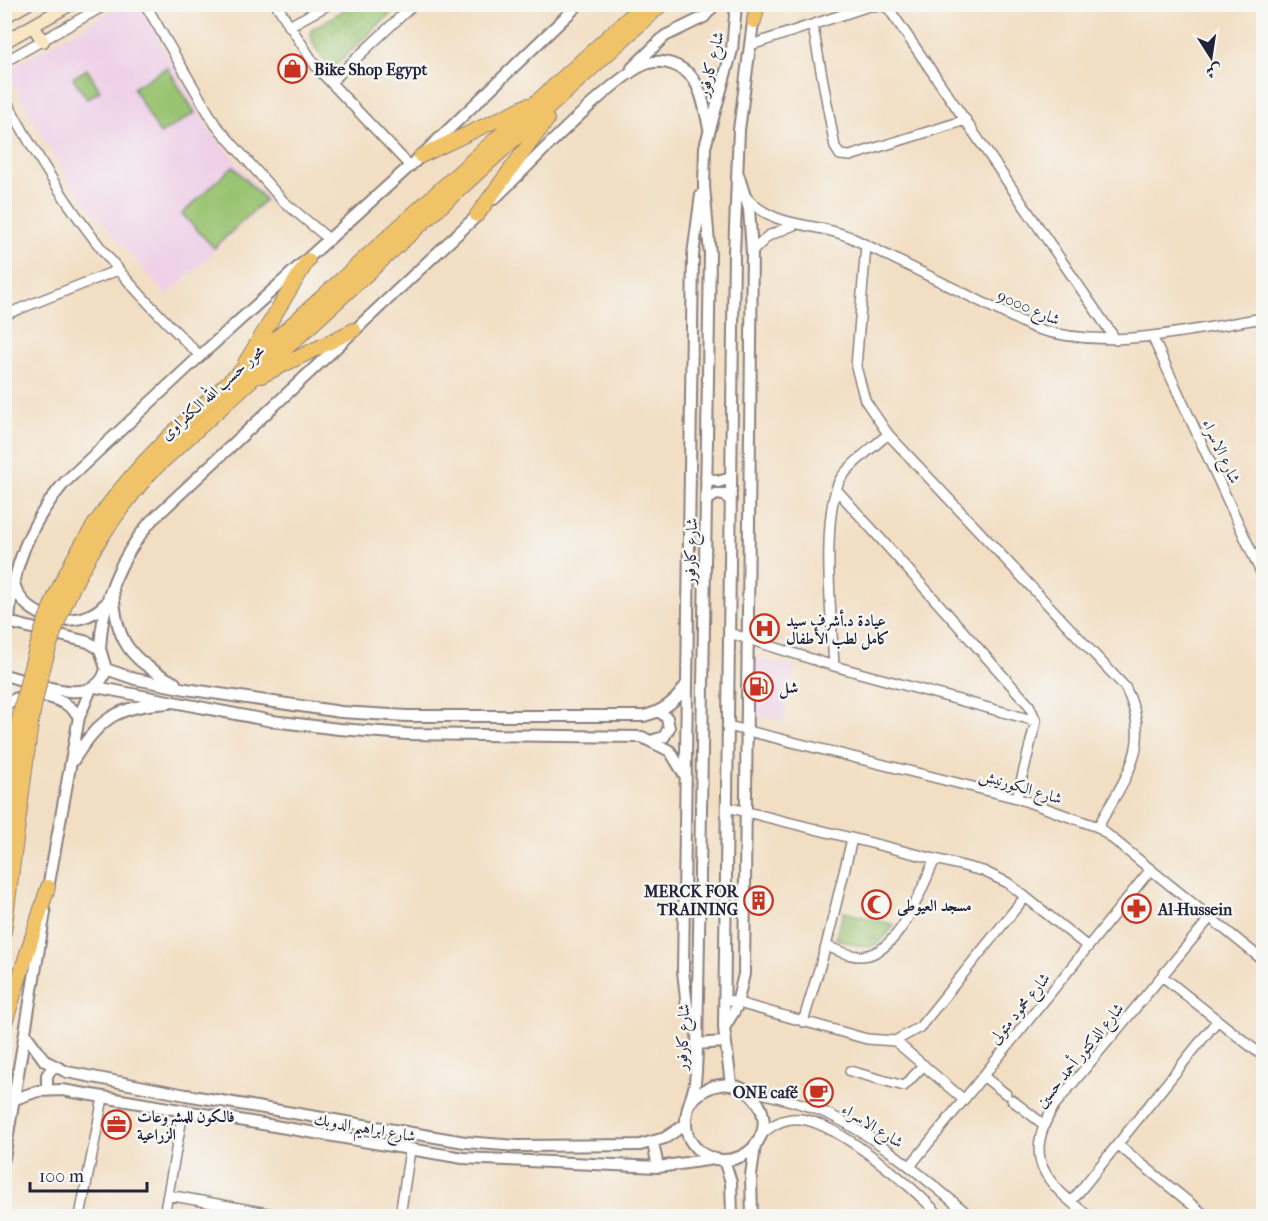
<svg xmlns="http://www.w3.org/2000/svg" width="1268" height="1221" font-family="'IM FELL French Canon',Amiri,serif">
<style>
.built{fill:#eed0e7}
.grass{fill:url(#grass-tufts);stroke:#5d7256;stroke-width:1.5}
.park{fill:#98c370;stroke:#5d7256;stroke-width:1.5}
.garden{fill:url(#garden-dots);stroke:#5d7256;stroke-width:1.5}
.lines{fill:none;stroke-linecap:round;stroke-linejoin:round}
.minor-casing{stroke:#8a807e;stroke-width:12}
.tertiary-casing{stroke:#8a807e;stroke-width:14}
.secondary-casing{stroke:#8a807e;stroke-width:15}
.primary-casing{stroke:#8a807e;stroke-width:16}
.minor{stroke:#fff;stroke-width:9}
.tertiary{stroke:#fff;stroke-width:10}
.secondary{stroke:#f9e7c3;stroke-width:12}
.primary{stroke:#f1c369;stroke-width:14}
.primary-bridge-casing{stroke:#8a807e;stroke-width:16;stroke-linecap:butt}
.primary-bridge{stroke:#f1c369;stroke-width:14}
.labels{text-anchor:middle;stroke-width:5;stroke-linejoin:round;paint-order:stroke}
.street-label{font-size:16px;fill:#22223b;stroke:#f6f6f2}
.poi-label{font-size:16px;font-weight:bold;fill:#22223b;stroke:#f6f6f2;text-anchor:start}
</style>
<defs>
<pattern id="grass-tufts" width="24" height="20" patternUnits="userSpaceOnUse" patternTransform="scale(1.5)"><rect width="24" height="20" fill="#98c370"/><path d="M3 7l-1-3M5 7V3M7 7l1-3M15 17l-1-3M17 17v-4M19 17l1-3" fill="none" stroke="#83a762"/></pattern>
<pattern id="garden-dots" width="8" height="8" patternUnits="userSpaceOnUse" patternTransform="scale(1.5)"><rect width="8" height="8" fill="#98c370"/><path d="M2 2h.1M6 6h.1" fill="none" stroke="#83a762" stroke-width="1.8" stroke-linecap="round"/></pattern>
</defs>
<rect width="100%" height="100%" fill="#f6f6f2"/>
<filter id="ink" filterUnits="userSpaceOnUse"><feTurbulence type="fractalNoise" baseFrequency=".0167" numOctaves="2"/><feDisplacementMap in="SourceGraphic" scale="12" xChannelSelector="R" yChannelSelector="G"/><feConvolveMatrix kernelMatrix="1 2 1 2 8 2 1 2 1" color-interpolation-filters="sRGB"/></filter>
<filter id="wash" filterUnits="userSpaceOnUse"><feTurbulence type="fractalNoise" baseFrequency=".008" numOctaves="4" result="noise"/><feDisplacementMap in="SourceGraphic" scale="24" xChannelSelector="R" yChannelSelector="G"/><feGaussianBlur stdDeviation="1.35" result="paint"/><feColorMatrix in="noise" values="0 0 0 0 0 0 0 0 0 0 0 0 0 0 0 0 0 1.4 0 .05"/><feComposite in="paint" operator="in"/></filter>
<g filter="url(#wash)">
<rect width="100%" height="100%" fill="#f2dec2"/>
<!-- built -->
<path class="built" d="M121 5H139L208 128 268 200 167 296 72 187 5 71Z
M752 657 796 667 783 722 754 714Z"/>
<!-- grass -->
<path class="grass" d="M844 912 895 925C870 955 872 949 836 939Z"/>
<!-- park -->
<path class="park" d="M167 67 195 113 160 134 133 88Z
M87 69 100 91 87 99 73 78Z
M233 166 265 200 214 248 182 214Z"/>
<!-- garden -->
<path class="garden" d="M354 4 400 5 337 64 332 66C321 59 310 44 311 30Z"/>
</g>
<g filter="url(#ink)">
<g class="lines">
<defs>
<path id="minor" d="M145 4 215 124 283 201 330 240
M276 4 317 68 410 166
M289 26 330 4
M813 27 835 147 840 155 850 156 966 120
M751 45 869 6H883L889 9 1116 340
M4 62 107 4
M331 82 414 4
M4 96C36 157 74 217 118 269 143 300 172 327 200 356
M746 197C776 230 812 221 850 237L1034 328C1110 352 1187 330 1264 318
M866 245 856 367 865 400 888 434 1125 687C1155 745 1125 777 1098 827
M752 252 768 236 794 225
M4 315 118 270
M1152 336 1264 579
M836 489 1029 705 1036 721 1017 798
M729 633 834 666 1036 721
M834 666C832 623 820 513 841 478 852 462 874 447 888 434
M728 726 1017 798 1098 827 1264 961
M727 807 983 871 1008 883 1088 947
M826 946C838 950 850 957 862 956 900 954 922 887 935 859
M1162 976 1264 1057
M724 999 867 1039 895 1041 920 1027 1025 897
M803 1022 826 946 852 839
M895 1041 963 1099
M850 1071 904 1086 924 1065
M983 1076 1006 1094
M745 1089C768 1095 793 1100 816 1109 869 1129 927 1180 970 1216
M1012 1100 1043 1124
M760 1136C771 1125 785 1117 801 1119 840 1124 914 1188 940 1216
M1118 1145 1206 1216
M910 1166 1151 869
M168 1195 283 1216
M1071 1202 1217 1021
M80 1216 103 1098
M164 1216 183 1112
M400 1216 410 1150
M1088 1216C1047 1183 1021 1160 1054 1106L1210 918"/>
<path id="tertiary" d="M632 68 665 36 704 17 715 4
M494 199C523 172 618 70 649 63 664 59 680 65 691 76 702 89 705 111 709 128
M706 477 718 482 731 478
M706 501 716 494 724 495 730 500
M14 583C23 621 80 632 105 604
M113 588C116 642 128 658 175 683
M4 621 88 642 100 649 106 669C96 711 34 682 4 675
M9 621C12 568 29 524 64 483L200 356 421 156 579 4
M100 649C102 600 119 560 150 522L481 212
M106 669 135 679 186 689 341 712 407 716H644C664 711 678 700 687 683
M96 687 272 721 339 729 407 734 642 737 670 751 684 774
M4 708C20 685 67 696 79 717
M654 740 664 737 669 728 667 718 659 711
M73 761C100 717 118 706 169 703
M47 894 79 717 90 691
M696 1028 687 1007 683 971 693 255 701 195
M724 1028 736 1008 744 974 752 252 749 209 738 174
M26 1035 45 1061 67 1072 186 1095 465 1142 518 1146 640 1145 665 1138 686 1124
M696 1044 724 1042
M731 1084 724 1028 734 253 739 130 754 15
M47 1090V1075L54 1066
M15 1099 38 1091 62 1090 463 1158 658 1167 714 1159
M691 1102C729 1057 788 1109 753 1148 745 1156 735 1160 724 1160 710 1160 697 1152 690 1140 687 1135 686 1129 686 1123 685 1109 693 1097 695 1083 698 1054 697 1025 698 996L710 254 704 186 705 147 732 50 736 4
M653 1143 658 1167
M4 1158 45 912
M724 1160 731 1182 732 1216
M752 1216 751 1176 755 1145"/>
<path id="secondary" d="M4 17 27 4
M33 26 43 41
M4 42 71 4"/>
<path id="primary" d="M754 21 758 4
M421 156 528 105
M477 215 547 120
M245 363 308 260
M261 376 354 330
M143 463 168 437 644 4
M151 472 662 4
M4 833 19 721
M4 932 31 723
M4 1026 48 887"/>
</defs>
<!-- minor casing -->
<use href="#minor" class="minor-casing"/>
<!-- tertiary casing -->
<use href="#tertiary" class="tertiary-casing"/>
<!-- secondary casing -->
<use href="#secondary" class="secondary-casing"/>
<!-- primary casing -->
<use href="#primary" class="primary-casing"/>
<!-- minor -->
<use href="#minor" class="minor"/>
<!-- tertiary -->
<use href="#tertiary" class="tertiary"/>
<!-- secondary -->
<use href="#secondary" class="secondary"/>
<!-- primary -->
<use href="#primary" class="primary"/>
<defs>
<path id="primary-bridge" d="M19 721C38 617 72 541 143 463
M31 723C49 620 83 551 151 472"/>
</defs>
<!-- primary-bridge casing -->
<use href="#primary-bridge" class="primary-bridge-casing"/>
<!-- primary-bridge -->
<use href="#primary-bridge" class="primary-bridge"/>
</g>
</g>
<!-- icons -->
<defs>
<symbol id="shop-ring" viewBox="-11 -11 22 22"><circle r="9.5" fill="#f6f6f2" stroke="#c8321e" stroke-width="1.5"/><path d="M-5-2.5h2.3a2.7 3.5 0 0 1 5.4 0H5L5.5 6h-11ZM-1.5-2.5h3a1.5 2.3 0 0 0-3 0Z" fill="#c8321e"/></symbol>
<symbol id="hospital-ring" viewBox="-11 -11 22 22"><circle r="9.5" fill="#f6f6f2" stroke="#c8321e" stroke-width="1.5"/><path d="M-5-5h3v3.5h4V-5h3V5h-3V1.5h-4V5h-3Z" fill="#c8321e"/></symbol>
<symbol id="fuel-ring" viewBox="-11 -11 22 22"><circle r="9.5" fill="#f6f6f2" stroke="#c8321e" stroke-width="1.5"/><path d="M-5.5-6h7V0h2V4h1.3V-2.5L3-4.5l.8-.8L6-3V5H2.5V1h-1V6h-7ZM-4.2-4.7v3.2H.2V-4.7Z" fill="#c8321e"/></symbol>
<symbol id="building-ring" viewBox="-11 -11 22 22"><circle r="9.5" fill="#f6f6f2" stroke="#c8321e" stroke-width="1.5"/><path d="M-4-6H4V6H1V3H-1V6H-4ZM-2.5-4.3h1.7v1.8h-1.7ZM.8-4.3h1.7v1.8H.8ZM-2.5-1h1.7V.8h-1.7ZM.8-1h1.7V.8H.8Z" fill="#c8321e"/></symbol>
<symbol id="mosque-ring" viewBox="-11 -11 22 22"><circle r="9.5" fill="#f6f6f2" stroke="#c8321e" stroke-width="1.5"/><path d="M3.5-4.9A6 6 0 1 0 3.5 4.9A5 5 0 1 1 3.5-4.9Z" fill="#c8321e"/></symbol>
<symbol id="pharmacy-ring" viewBox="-11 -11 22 22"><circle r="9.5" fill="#f6f6f2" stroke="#c8321e" stroke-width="1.5"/><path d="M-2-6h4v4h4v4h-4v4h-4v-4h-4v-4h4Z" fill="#c8321e"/></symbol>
<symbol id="cafe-ring" viewBox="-11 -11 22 22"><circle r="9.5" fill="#f6f6f2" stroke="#c8321e" stroke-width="1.5"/><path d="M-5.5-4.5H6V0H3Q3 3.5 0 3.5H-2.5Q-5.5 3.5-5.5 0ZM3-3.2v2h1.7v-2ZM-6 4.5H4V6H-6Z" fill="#c8321e"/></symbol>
<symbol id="office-ring" viewBox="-11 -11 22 22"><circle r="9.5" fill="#f6f6f2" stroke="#c8321e" stroke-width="1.5"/><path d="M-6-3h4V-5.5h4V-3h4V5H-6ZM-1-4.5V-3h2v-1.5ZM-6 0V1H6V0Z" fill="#c8321e"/></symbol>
</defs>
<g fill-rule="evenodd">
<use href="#shop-ring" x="276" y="52" width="33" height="33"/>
<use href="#hospital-ring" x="748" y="612" width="33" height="33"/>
<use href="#fuel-ring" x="742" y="670" width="33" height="33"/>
<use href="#building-ring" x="742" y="884" width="33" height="33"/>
<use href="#mosque-ring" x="860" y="888" width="33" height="33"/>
<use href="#pharmacy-ring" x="1120" y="892" width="33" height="33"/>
<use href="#cafe-ring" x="802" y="1076" width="33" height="33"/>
<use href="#office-ring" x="100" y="1108" width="33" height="33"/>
</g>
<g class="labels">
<!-- street labels -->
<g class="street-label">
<text transform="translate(710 64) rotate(-76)" y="6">شارع كارفور</text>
<text transform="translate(1029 307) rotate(23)" y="6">شارع 9000</text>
<text transform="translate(212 392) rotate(-42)" y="6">محور حسب الله الكفراوى</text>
<text transform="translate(1222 451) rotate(65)" y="6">شارع الاسراء</text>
<text transform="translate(690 551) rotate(-88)" y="6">شارع كارفور</text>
<text transform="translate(1021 786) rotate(17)" y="6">شارع الكورنيش</text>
<text transform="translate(1019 1008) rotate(-51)" y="6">شارع محمود متولى</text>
<text transform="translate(682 1037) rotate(-88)" y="6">شارع كارفور</text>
<text transform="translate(1079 1055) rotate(-51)" y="6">شارع الدكتور أحمد حسين</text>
<text transform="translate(873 1125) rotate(32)" y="6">شارع الاسراء</text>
<text transform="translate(365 1127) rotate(10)" y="6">شارع ابراهيم الدوبك</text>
</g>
<!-- poi labels -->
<g class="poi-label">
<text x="314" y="75">Bike Shop Egypt</text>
<text x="786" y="626">عيادة د.أشرف سيد<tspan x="786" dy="18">كامل لطب الأطفال</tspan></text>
<text x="779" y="693">شل</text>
<text x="738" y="897" text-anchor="end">MERCK FOR<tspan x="738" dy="18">TRAINING</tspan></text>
<text x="897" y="911">مسجد العيوطى</text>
<text x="1158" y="915">Al-Hussein</text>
<text x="798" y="1098" text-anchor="end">ONE café</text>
<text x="137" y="1122">فالكون للمشروعات<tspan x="137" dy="18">الزراعية</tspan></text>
</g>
</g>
<!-- margin -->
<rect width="1268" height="1221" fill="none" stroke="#f6f6f2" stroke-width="24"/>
<!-- north arrow -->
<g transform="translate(1211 57) rotate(168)" stroke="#f6f6f2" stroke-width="4.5" paint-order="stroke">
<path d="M0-4.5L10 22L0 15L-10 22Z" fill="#22223b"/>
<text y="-9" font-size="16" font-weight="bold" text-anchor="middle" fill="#22223b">ش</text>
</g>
<!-- scale -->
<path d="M30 1182v9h117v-9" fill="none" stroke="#22223b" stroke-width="3"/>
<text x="39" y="1182" font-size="18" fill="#22223b" stroke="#f6f6f2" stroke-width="4.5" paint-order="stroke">100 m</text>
</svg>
